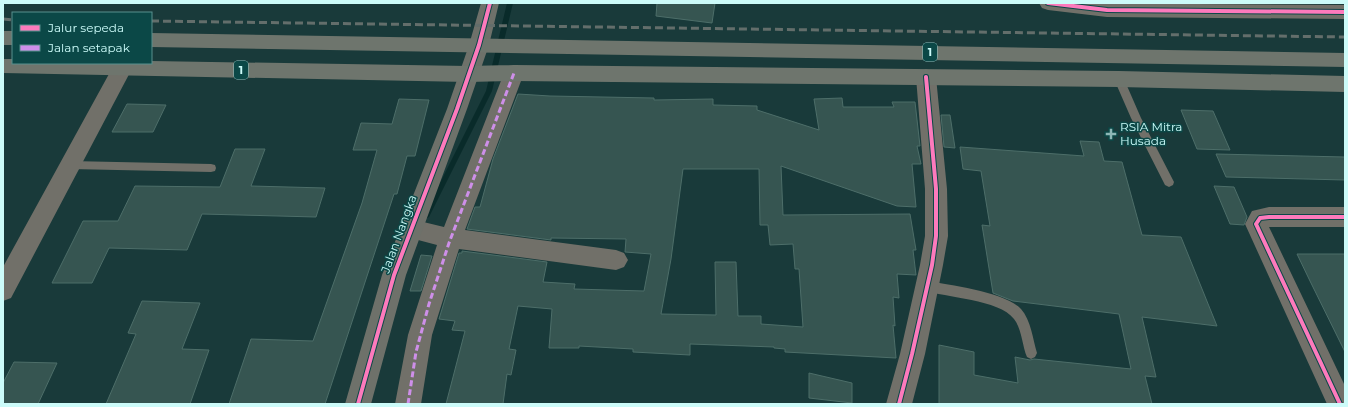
<svg xmlns="http://www.w3.org/2000/svg" width="1348" height="407" font-family="Montserrat,sans-serif">
<style>
.lines{fill:none;stroke-linecap:round;stroke-linejoin:round}
.stream{fill:#092b2a;fill-rule:evenodd}
.building{fill:#365551;stroke:#4d6e69;fill-rule:evenodd}
.lane{fill:#717069;fill-rule:evenodd}
.street{fill:#717069;fill-rule:evenodd}
.secondary{fill:#6e716a;fill-rule:evenodd}
.highway{fill:#6e756d;fill-rule:evenodd}
.rail{stroke:#636e6b;stroke-width:3;stroke-dasharray:8 4;stroke-linecap:butt}
.quiet{stroke:#ce8fe9;stroke-width:3;stroke-dasharray:6 3;stroke-linecap:butt}
.cycleway-casing{stroke:#0b4847;stroke-width:6}
.cycleway{stroke:#fd7abc;stroke-width:4}
.poi-dot{fill:#8db7b6;stroke:#0b4847;stroke-width:1.5}
.labels{text-anchor:middle;stroke-width:3;stroke-linejoin:round;paint-order:stroke}
.shield{fill:#0b4847;stroke:#92c5c4;stroke-width:1}
.shield-label{font-size:11px;font-weight:bold;fill:#ccfbf9}
.poi-label{font-size:12px;fill:#ccfbf9;stroke:#0b4847;text-anchor:start}
.street-label{font-size:12px;fill:#ccfbf9;stroke:#0b4847}
</style>
<rect width="100%" height="100%" fill="#193a3a"/>
<g class="lines">
<!-- stream -->
<path class="stream" d="M507 3H513L492 91 429 217 427 218 425 217 423 215 425 213 486 91Z"/>
</g>
<!-- building -->
<path class="building" d="M657 3H715L712 23 656 16Z
M518 94 550 96 654 98V100L713 99V105L757 106V110L819 130 814 99 842 98 843 107H894L892 102H915L920 146H917L921 164H912L916 207 897 206 781 166 783 215 910 214 916 250H913L916 275 897 274 899 298 893 297 895 326 893 325 896 358 785 352V349L774 348V347L690 344V355L633 352V349L579 346V348H549L552 309 518 306 509 349 516 350 511 375 507 374 503 404H446L465 331 452 330 455 321 439 319 459 253H462V251L547 262 543 282 575 284 574 289 644 291 651 254 625 252 626 239 551 238V240L467 229 475 207H480L493 159ZM683 169H759L760 225H768L770 245 793 244 795 269H799L803 327 761 324V316H738L736 262H715L716 315 661 314 671 259Z
M399 99 429 100 415 156H407L397 194H394L325 404H229L251 339 313 341 362 203 377 150H353L361 123 392 124Z
M127 104 166 105 153 132H112Z
M1181 110 1213 111 1230 150 1197 149Z
M941 115H950L955 148 944 147Z
M1080 141 1099 142 1104 161 1122 162 1142 235 1181 237 1217 326 1142 317 1156 377 1145 376 1152 404H939V345L974 352V375L1018 383 1015 357 1030 360 1034 359 1131 369 1119 314 1013 301 993 293 982 225 990 226 981 171 963 169 960 147 1084 156Z
M235 149H265L251 186 325 188 316 217 202 214 187 250 109 248 92 283H52L83 221H118L135 186 220 187Z
M1216 154 1345 157V180L1226 177Z
M1214 186 1234 187 1247 217 1244 225 1230 224Z
M1297 254H1345V352L1310 281Z
M421 255 432 256 421 291H410Z
M142 301 200 303 182 349 209 350 190 404H106L136 334 128 333Z
M14 362 57 363 38 404H3V383Z
M809 373 852 383V403L809 398Z"/>
<g class="lines">
<!-- lane -->
<path class="lane" d="M1119 75 1122 76 1124 79 1141 118 1174 182 1173 185 1169 187 1165 185 1131 118 1114 79 1116 76Z
M70 161 211 164 215 165 216 168 215 171 211 172 70 169 66 168 65 165 66 162Z
M927 281C951 285 1005 292 1021 309 1031 320 1033 340 1037 353L1035 357 1031 359 1027 357C1022 345 1022 329 1014 319 999 299 946 298 923 290L921 286 923 282Z"/>
<!-- street -->
<path class="street" d="M1039 3 1345 5V19L1107 17 1048 10 1042 8Z
M115 63H135L11 298 3 301V267Z
M514 65 521 68 524 73 465 230 616 250 624 253 628 260 624 267 616 270 459 249 432 335 421 404H395L408 335 437 245 403 236 400 229 403 222 411 219 444 227 504 73 507 68Z
M926 69 933 72 936 77 947 189 948 236 943 265 925 354 912 404H886L900 354 920 265 925 236V189L916 77 919 72Z
M1269 207H1345V227H1269L1345 386V404H1327L1245 224 1252 211Z"/>
<!-- secondary -->
<path class="secondary" d="M481 3H499L489 45 467 109 406 275 371 404H345L382 275 447 109 469 45Z"/>
<!-- highway -->
<path class="highway" d="M3 31H13V45H3Z
M151 33 1345 53V67L151 47Z
M3 59H13V63H151V61L468 66 514 65 1119 71 1345 76V92L1119 87 514 81 468 82 3 73Z"/>
<!-- rail -->
<path class="rail" d="M3 19 13 20
M151 21 1345 37"/>
<!-- quiet -->
<path class="quiet" d="M408 404 416 352 429 304 449 243 514 73"/>
<defs>
<path id="cycleway" d="M1048 3 1107 10 1345 12
M358 404 394 275 457 109 479 45 490 3
M899 404 912 354 932 265 936 236V189L926 77
M1340 404 1256 224 1260 218 1269 217H1345"/>
</defs>
<!-- cycleway casing -->
<use href="#cycleway" class="cycleway-casing"/>
<!-- cycleway -->
<use href="#cycleway" class="cycleway"/>
</g>
<!-- markers -->
<path class="poi-dot" d="M1109 128h4v4h4v4h-4v4h-4v-4h-4v-4h4z"/>
<g class="labels">
<!-- shield labels -->
<g class="shield">
<rect x="923" y="43" width="14" height="18" rx="3"/>
<rect x="234" y="61" width="14" height="18" rx="3"/>
</g>
<g class="shield-label">
<text x="930" y="56">1</text>
<text x="241" y="74">1</text>
</g>
<!-- poi labels -->
<g class="poi-label">
<text x="1120" y="131">RSIA Mitra<tspan x="1120" dy="14">Husada</tspan></text>
</g>
<!-- street labels -->
<g class="street-label">
<text transform="translate(399 234) rotate(-70)" y="4">Jalan Nangka</text>
</g>
</g>
<!-- border -->
<rect width="1348" height="407" fill="none" stroke="#ccfbf9" stroke-width="8"/>
<!-- legend -->
<rect x="12" y="12" width="140" height="52" fill="#0b4847" stroke="#58908e"/>
<rect x="20" y="25" width="20" height="6" fill="#fd7abc" stroke="#58908e"/>
<text x="48" y="32" font-size="12" fill="#ccfbf9">Jalur sepeda</text>
<rect x="20" y="45" width="20" height="6" fill="#ce8fe9" stroke="#58908e"/>
<text x="48" y="52" font-size="12" fill="#ccfbf9">Jalan setapak</text>
</svg>
